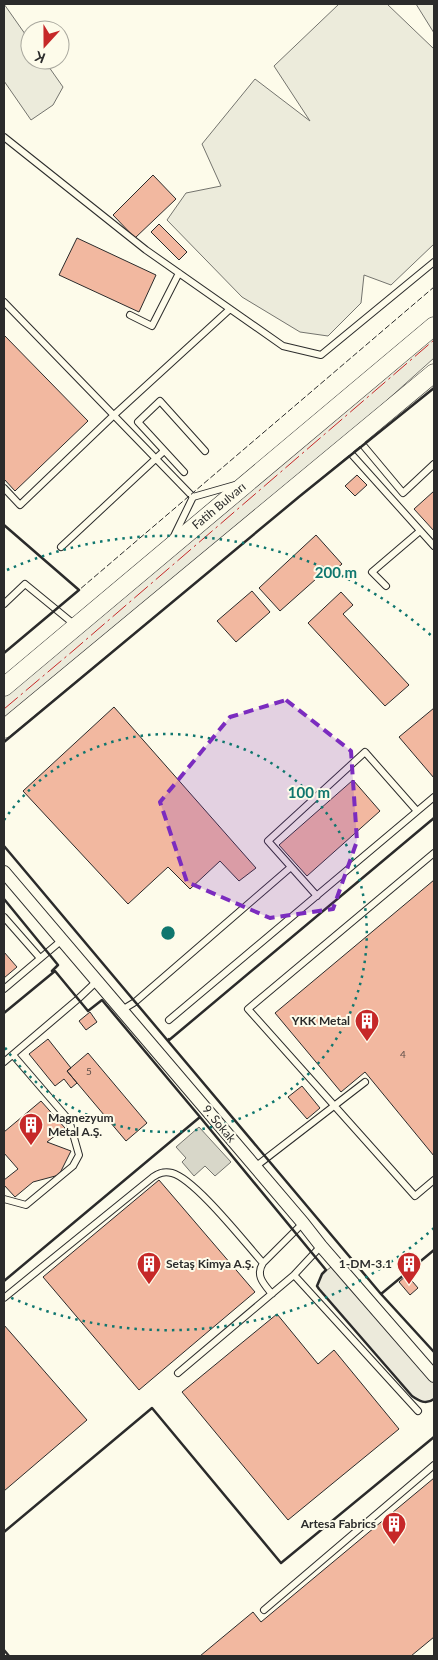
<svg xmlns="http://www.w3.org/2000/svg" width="438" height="1660" font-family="Lato,sans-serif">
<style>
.green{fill:#ecebdb;stroke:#74746e}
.parking{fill:#eceadb;stroke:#74746e}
.water{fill:#d8d7c9;stroke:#74746e}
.building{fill:#f2b8a0;stroke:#2b2b2b}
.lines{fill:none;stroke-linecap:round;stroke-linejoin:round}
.lane-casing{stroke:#2b2b2b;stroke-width:8}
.street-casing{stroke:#2b2b2b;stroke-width:14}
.secondary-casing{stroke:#2b2b2b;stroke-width:19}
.lane{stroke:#fdfbea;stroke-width:6}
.street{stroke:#fdfbea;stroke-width:12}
.secondary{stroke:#fdfbea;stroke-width:18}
.fence{stroke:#2b2b2b;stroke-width:1;stroke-dasharray:6 2.5;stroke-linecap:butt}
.wall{stroke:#2b2b2b;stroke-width:2.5}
.power{stroke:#c62828;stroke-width:1;stroke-dasharray:18 4 2.5 4;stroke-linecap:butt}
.marked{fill:#7b2cbf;fill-opacity:0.2;stroke:#7b2cbf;stroke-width:4;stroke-dasharray:10 6;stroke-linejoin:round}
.ring{fill:none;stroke:#0f766e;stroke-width:2.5;stroke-dasharray:2.5 5}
.labels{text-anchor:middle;stroke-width:4;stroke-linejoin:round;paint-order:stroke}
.number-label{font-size:10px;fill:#5d4e48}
.street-label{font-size:12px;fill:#2b2b2b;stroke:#fdfbea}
.poi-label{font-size:12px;font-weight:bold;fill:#2b2b2b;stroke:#fdfbea;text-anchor:end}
.centre{fill:#0f766e;stroke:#fdfbea;stroke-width:2.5}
.ring-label{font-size:15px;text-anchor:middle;font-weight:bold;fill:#0f766e;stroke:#fdfbea;stroke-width:4;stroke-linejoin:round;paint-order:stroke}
</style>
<rect width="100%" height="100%" fill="#fdfbea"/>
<!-- green -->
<path class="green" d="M4 4 30 41V60H44L63 87 53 105 31 120 4 81Z
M339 4H387L434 49V244L391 285 364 275 361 303 328 336 300 332 242 297 167 220 186 193 221 186 202 144 255 79 310 121 274 66Z
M416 4H432L434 6V33Z
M434 335V358L336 446 4 722V696L208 523Z"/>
<!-- parking -->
<path class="parking" d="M335 1264 434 1379V1399L431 1401 423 1402 412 1396 319 1289 317 1286 322 1274Z"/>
<!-- water -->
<path class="water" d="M199 1127 231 1162 215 1176 205 1166 194 1176 182 1162 186 1158 176 1147Z"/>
<!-- building -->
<path class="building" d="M153 175 176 199 135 238 113 215Z
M159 224 187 252 179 260 151 232Z
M77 238 156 275 139 312 59 275Z
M4 335 88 421 15 491 4 479Z
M357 475 367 485 355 496 345 486Z
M434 491V531L414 509Z
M316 535 342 564 329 575 325 571 280 611 259 588Z
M252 591 270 612 236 642 217 621Z
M341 592 353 605 343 614 409 685 385 706 308 623Z
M114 707 256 868 239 881 220 861 190 889 168 867 128 904 23 791Z
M434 708V778L399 737Z
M353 780 380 811 307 876 279 845Z
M434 880V1156L365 1072 341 1092 275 1013Z
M4 952 17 967 4 978Z
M90 1012 97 1022 86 1030 79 1021Z
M48 1039 71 1068 67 1071 77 1083 71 1088 64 1079 55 1086 29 1054Z
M88 1053 147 1123 126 1141 67 1071Z
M302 1086 320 1108 307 1119 288 1097Z
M41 1101 65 1128 47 1142 71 1151 59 1175 33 1182 15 1197 4 1185V1180L18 1169 4 1153V1132Z
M159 1180 255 1292 139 1390 43 1277Z
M407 1275 418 1288 410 1295 399 1282Z
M277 1314 318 1364 334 1350 399 1429 288 1520 182 1392Z
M4 1325 87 1420 4 1491Z
M434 1478V1637L411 1656H200L253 1612 261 1622Z"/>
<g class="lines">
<defs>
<path id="lane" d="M4 137 146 250 283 346 321 355 434 262
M4 302 193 497
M130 315 152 326 179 273
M357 438 403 493 434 464
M346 448 434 546
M184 472 138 422 160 401 205 451
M4 488 20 505 114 415 230 309
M174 536 193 497 235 485
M61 547 164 451
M386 586 372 572 420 531
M4 604 25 584 75 625
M434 853 248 1009 415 1196 434 1180
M317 896 268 841 365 752 417 811
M4 917 40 958
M4 989 62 940
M122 1010 135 1002 291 867
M169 1020 434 797
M4 1062 78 999 97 981
M255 1167 365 1082
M4 1199 26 1205 73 1166 79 1155 69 1120 13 1055
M263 1263C255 1276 264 1284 272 1294
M294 1275 418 1411
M4 1298 153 1177C159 1173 164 1171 172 1173 195 1179 245 1243 263 1263L303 1223
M178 1373 294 1275 321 1246
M264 1610 434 1465"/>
<path id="street" d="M4 872 303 1223 321 1246 434 1376"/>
<path id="secondary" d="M4 687 434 326
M4 729 434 373"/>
</defs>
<!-- lane casing -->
<use href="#lane" class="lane-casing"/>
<!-- street casing -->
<use href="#street" class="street-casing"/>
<!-- secondary casing -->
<use href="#secondary" class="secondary-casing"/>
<!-- lane -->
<use href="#lane" class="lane"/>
<!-- street -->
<use href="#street" class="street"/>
<!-- secondary -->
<use href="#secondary" class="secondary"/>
<!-- fence -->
<path class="fence" d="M4 525 79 590 434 287"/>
<!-- wall -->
<path class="wall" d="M4 525 79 590 4 653
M4 742 300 496 434 388
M434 818 168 1041 381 1294 434 1250
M4 846 168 1041 169 1039
M4 899 58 965 52 971
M4 1013 55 971 88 1011 102 1000 200 1117
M4 1281 200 1117 326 1270 322 1274 317 1286 319 1289 412 1396C419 1401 426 1405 434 1399
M382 1293 381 1294 434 1352
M4 1532 152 1408 281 1563 434 1437
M4 1650 9 1656"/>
<!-- power -->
<path class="power" d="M4 709 74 650 434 340"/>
</g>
<!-- marked area -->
<path class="marked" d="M286 700 351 751 357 841 333 909 270 918 187 882 160 802 230 717Z"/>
<!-- distance rings -->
<g class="ring">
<path d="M4 820A199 199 0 1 1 4 1046"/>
<path d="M434 1228A397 397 0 0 1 7 1296M7 570A397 397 0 0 1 434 638"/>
</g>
<!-- icons -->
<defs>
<symbol id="building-pin" viewBox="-11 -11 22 30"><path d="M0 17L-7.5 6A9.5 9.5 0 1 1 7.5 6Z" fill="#c62828" stroke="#fdfbea"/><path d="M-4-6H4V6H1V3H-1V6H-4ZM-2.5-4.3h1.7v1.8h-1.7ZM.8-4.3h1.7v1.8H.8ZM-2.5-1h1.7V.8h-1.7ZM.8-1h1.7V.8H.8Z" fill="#fff"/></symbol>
</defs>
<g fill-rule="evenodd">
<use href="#building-pin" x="353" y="1007" width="28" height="38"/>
<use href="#building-pin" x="17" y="1111" width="28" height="38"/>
<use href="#building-pin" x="135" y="1250" width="28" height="38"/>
<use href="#building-pin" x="395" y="1250" width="28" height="38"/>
<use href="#building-pin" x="380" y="1510" width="28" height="38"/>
</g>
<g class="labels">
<!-- number labels -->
<g class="number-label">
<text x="403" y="1058">4</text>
<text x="89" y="1075">5</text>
</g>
<!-- street labels -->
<g class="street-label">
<text transform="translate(219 506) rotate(-40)" y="4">Fatih Bulvarı</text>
<text transform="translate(219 1124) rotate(50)" y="4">9. Sokak</text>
</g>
<!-- poi labels -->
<g class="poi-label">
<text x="350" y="1025">YKK Metal</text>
<text x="48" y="1122" text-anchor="start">Magnezyum<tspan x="48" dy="14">Metal A.Ş.</tspan></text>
<text x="166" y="1268" text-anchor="start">Setaş Kimya A.Ş.</text>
<text x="392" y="1268">1-DM-3.1</text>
<text x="376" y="1528">Artesa Fabrics</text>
</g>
</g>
<circle cx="168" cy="933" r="8" class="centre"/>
<g class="ring-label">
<text x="336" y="578">200 m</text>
<text x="309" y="798">100 m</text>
</g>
<!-- border -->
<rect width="438" height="1660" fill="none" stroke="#2b2b2b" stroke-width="10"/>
<!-- north arrow -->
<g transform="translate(45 45) rotate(201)"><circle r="24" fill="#fdfbea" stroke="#a9a89e"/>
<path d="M0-4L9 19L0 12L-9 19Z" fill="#c62828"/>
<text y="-8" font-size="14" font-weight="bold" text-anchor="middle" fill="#2b2b2b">K</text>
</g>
</svg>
